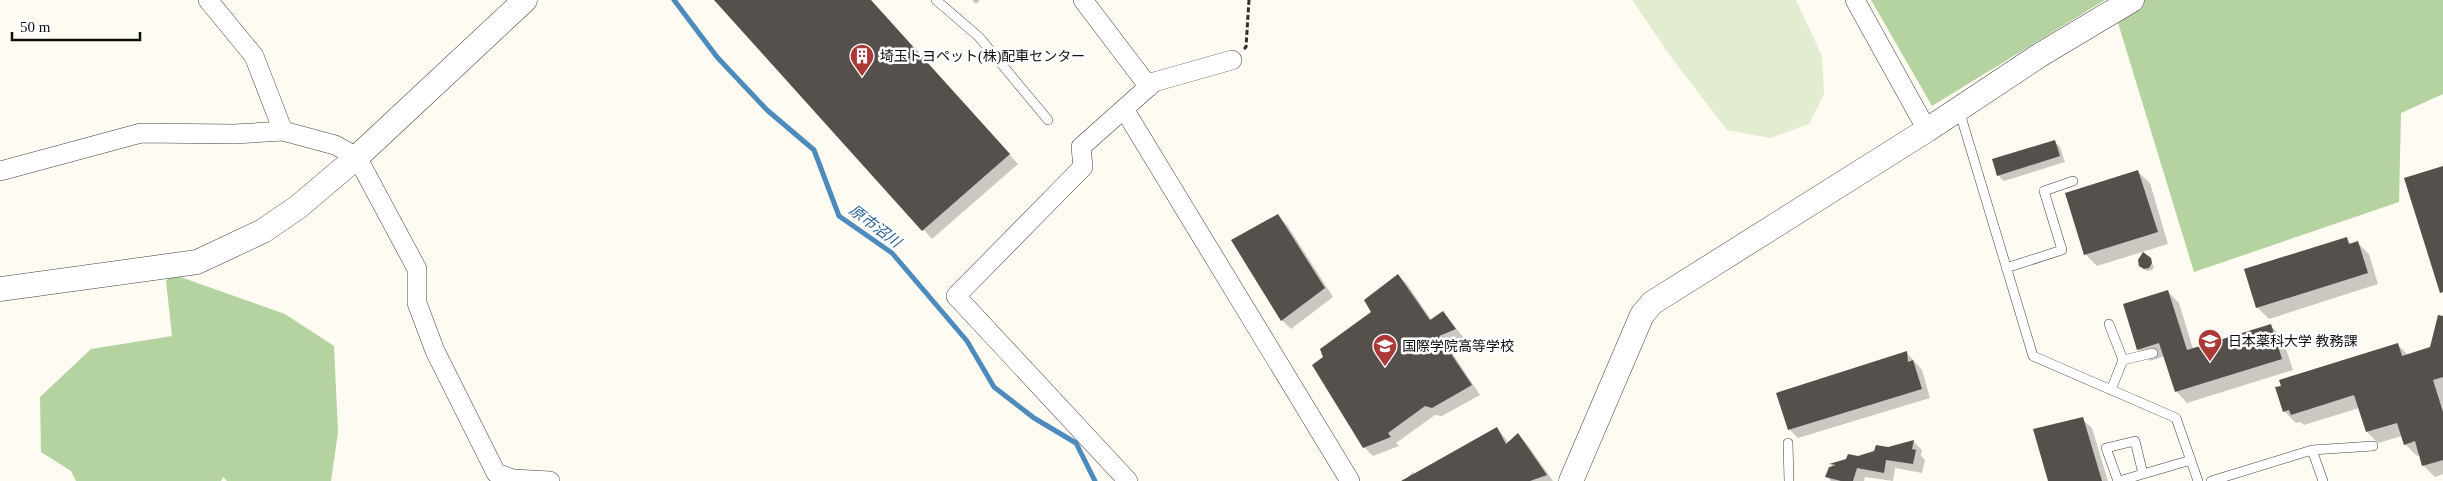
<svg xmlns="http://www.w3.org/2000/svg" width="2443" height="481" font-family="'Times New Roman','Noto Sans JP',serif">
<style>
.forest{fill:#b5d3a0}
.pitch{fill:#e1ecd0}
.shadow{fill:#0003}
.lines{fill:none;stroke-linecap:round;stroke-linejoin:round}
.stream{stroke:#4d8bbc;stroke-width:5}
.building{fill:#56504c}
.service-casing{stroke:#414141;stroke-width:10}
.minor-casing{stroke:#414141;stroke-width:20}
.tertiary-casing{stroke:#414141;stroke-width:25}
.path{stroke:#303030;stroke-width:3;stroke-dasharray:5 2.5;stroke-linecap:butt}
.service{stroke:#fff;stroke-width:9}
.minor{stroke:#fff;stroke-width:19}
.tertiary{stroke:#fff;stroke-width:24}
.labels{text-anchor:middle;stroke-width:5;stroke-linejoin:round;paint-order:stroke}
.poi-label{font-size:14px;fill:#0e0e0e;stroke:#fff;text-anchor:start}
.water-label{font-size:15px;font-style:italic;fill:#275e91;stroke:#fff}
</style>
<rect width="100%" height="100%" fill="#fdfbf2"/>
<!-- forest -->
<path class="forest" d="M1871 0H2105L1932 106Z
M2111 0H2443V94L2401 113 2399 202 2194 272Z
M172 274 285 314 334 346 338 432 331 481H227L223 477 221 481H76L71 471 41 452 40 397 91 349 172 336 166 281Z"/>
<!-- pitch -->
<path class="pitch" d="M1632 0H1796L1822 56 1824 94 1809 124 1770 138 1727 130 1671 57Z"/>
<!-- shadow -->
<path class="shadow" d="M716 0H870L1018 164 932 239Z
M972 0H980L976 4Z
M2054 141 2060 147 2065 162 2004 181 1998 175Z
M2138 172 2150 183 2168 244 2097 266 2085 254Z
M1278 216 1287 225 1333 297 1291 329 1282 320Z
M2346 239 2351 244 2357 242 2369 254 2378 284 2269 319 2257 307Z
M2150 259 2154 267 2152 270 2147 271 2143 268Z
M1398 276 1407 284 1432 321 1443 312 1464 338 1447 345 1480 395 1442 416 1435 415 1396 443 1399 446 1373 456 1364 447 1373 313Z
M2167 291 2179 303 2193 349 2270 325 2282 337 2293 370 2187 403 2176 391 2165 356 2150 361 2138 349Z
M2443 326V474L2435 477 2423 465 2420 455 2417 456 2405 444 2402 436 2378 443 2367 432 2359 408 2304 425 2300 422 2296 423 2284 411 2397 344 2408 355 2431 348Z
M1906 352 1922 370 1930 398 1798 438 1789 429Z
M2082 419 2092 428 2108 481H2049Z
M1497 428 1509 443 1518 435 1527 444 1553 481H1404L1413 472 1415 474Z
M1913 441 1922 450 1921 456 1925 460 1922 473 1895 468 1893 481 1865 477 1864 481H1831L1827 476 1834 467 1831 465Z"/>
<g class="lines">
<!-- stream -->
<path class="stream" d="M674 0 717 57 767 110 814 150 839 216 892 253 967 341 994 387 1034 418 1076 443 1095 481"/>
</g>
<!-- building -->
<path class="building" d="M714 0H871L1010 154 922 231Z
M2055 140 2060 156 1997 176 1992 159Z
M2443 166V292L2440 293 2404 178Z
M2138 170 2158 232 2084 255 2065 193Z
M1278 214 1325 288 1281 321 1231 240Z
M2347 237 2349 244 2358 241 2368 273 2256 308 2244 269Z
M2143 252 2151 258 2152 263 2149 268 2144 269 2139 266 2138 260Z
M1398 274 1430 320 1443 311 1456 329 1439 336 1472 385 1432 408 1425 406 1388 433 1391 437 1363 448 1312 365 1323 357 1320 349 1371 312 1364 300Z
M2168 290 2187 350 2271 324 2282 359 2175 392 2159 343 2137 350 2123 304Z
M2438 315 2443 316V377L2433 380 2443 412V460L2422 466 2415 441 2404 445 2397 423 2366 432 2354 395 2291 415 2289 410 2283 412 2275 387 2281 386 2279 380 2398 343 2402 356 2430 347Z
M1907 351 1908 362 1913 360 1922 389 1788 430 1776 393Z
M2083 417 2102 481H2048L2033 429Z
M1497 427 1506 444 1518 433 1547 475 1530 481H1401Z
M1914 440 1912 449 1916 450 1913 464 1886 460 1884 473 1857 468 1853 481H1841L1825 477 1829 467 1836 465 1829 464 1846 459 1848 454 1858 456 1874 451 1876 445 1888 447Z"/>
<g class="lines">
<defs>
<path id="service" d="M936 0 979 37 1048 120
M1959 110 2033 356 2176 418 2198 481
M2006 268 2062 250 2044 191 2073 181
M2109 324 2123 360 2111 390
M2123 360 2153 353
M1788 443 1789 481
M2312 450 2323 481
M2118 481 2106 448 2135 441 2143 474
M2119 481 2191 460
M2211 481 2312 450 2373 446"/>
<path id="minor" d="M208 0 254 56 283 131
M1083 0 1149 87
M1855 0 1927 130
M1124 109 1350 481
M0 171 141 133 234 134 283 131 335 145 357 157 417 269V303L435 351 496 473 513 479 550 481
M1128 481 956 296 1083 167 1081 147 1154 82 1232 60"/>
<path id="tertiary" d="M0 289 197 262 263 231 298 207 357 157 525 0
M1571 481 1642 315 1652 303 1927 130 2040 55 2132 0"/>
</defs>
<!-- service casing -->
<use href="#service" class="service-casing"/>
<!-- minor casing -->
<use href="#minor" class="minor-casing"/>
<!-- tertiary casing -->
<use href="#tertiary" class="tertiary-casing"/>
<!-- path -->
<path class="path" d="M1244 49 1246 47 1249 0"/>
<!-- service -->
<use href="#service" class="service"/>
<!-- minor -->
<use href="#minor" class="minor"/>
<!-- tertiary -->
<use href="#tertiary" class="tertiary"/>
</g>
<!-- icons -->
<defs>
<symbol id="building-pin" viewBox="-11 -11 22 30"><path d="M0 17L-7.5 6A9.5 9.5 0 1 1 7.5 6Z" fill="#ad3838" stroke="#fff"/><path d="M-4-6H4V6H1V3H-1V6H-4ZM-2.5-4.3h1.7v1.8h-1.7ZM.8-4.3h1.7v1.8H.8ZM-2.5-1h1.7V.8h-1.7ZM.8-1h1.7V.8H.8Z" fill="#fff"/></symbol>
<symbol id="university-pin" viewBox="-11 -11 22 30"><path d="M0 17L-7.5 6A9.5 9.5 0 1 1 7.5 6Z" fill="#ad3838" stroke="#fff"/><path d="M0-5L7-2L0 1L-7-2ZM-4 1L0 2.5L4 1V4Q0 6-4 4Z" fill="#fff"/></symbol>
<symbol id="school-pin" viewBox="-11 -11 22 30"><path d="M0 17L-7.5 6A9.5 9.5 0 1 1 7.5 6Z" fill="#ad3838" stroke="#fff"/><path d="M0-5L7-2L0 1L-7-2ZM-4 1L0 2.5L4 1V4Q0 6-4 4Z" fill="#fff"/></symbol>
</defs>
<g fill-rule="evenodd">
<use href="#building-pin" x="848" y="42" width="28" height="38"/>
<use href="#university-pin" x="2196" y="327" width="28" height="38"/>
<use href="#school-pin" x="1371" y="332" width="28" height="38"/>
</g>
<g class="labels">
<!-- poi labels -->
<g class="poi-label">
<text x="880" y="61">埼玉トヨペット(株)配車センター</text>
<text x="2228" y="346">日本薬科大学 教務課</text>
<text x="1402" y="351">国際学院高等学校</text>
</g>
<!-- water labels -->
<g class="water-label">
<text transform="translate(875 226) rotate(37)" y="5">原市沼川</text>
</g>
</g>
<!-- scale -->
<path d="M12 32v8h128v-8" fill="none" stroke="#0e0e0e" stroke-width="2.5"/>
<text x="20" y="32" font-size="15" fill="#0e0e0e" stroke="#ffffff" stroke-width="4" paint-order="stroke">50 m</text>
</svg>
